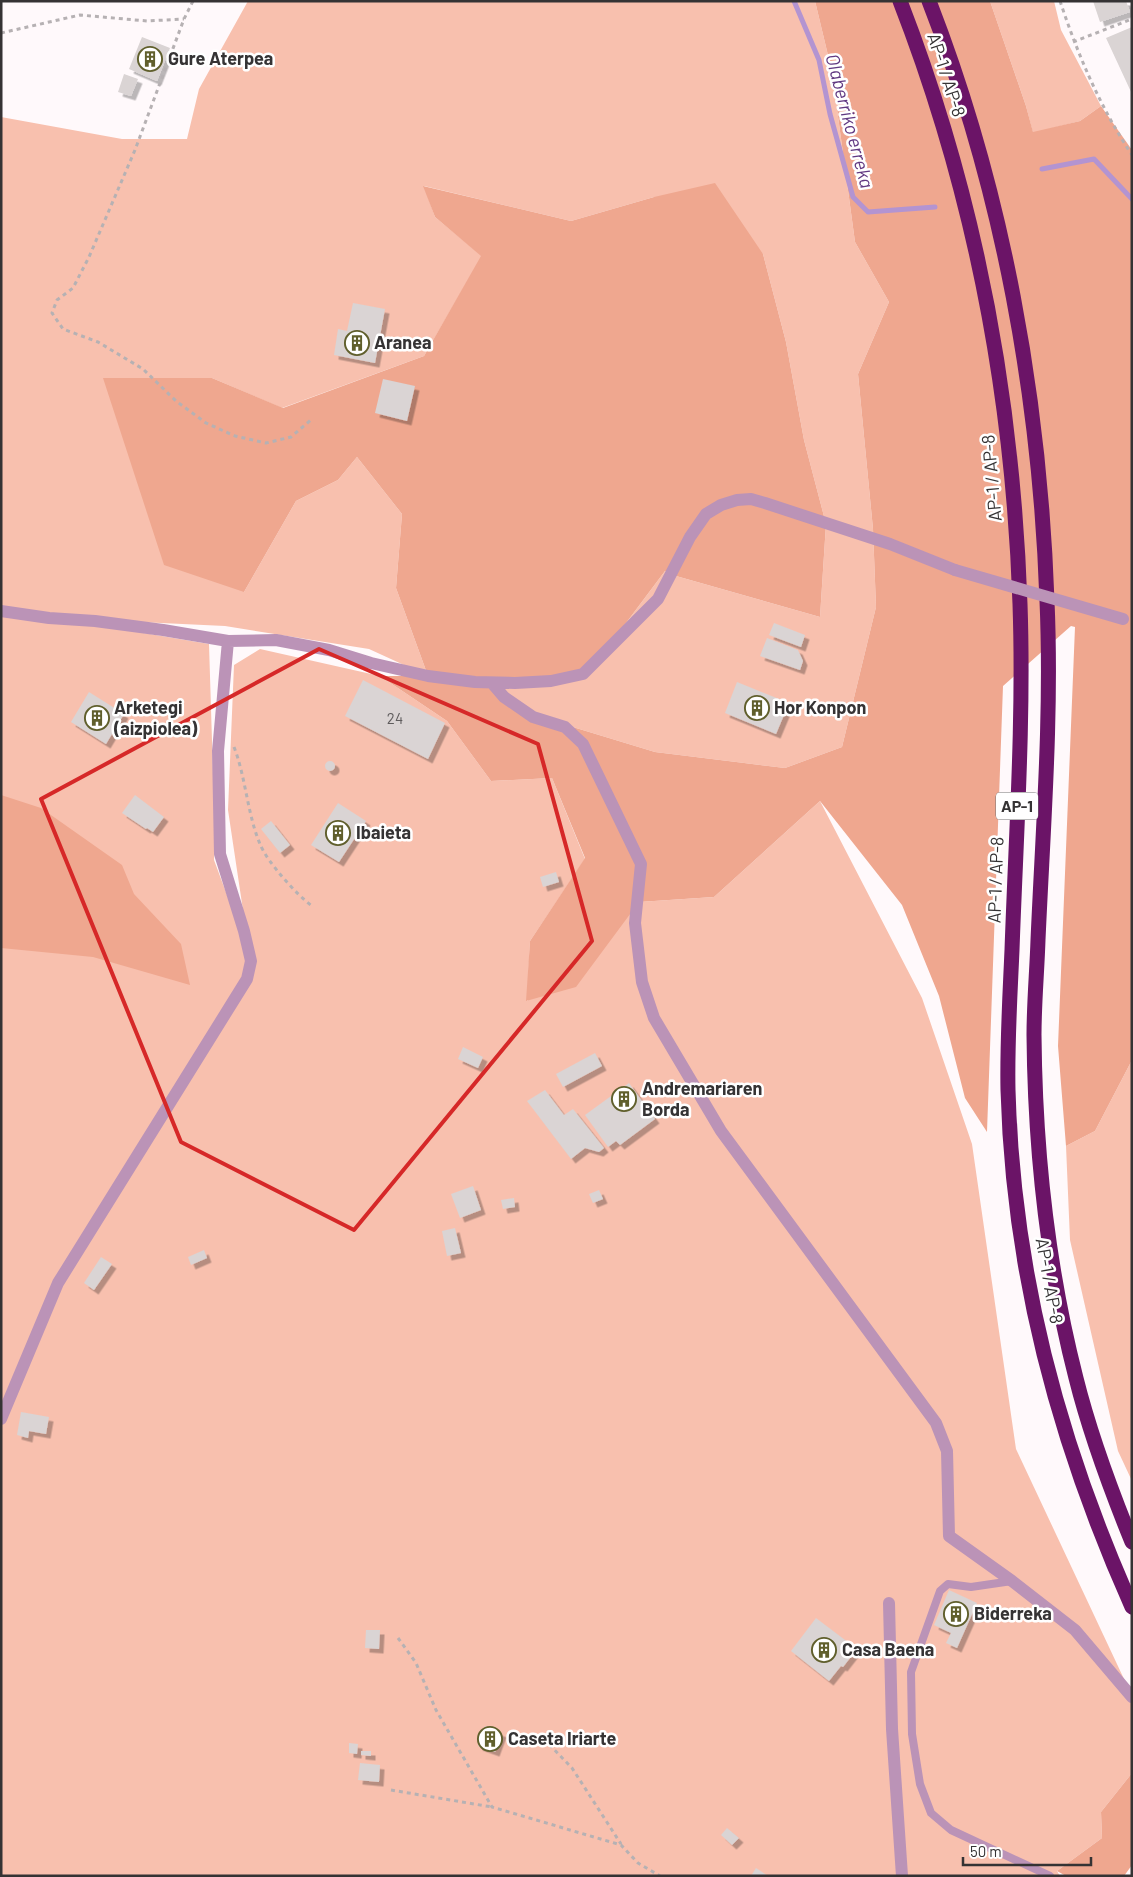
<svg xmlns="http://www.w3.org/2000/svg" width="1133" height="1877" font-family="Barlow,sans-serif">
<style>
.green{fill:#f8c0ae}
.forest{fill:#efa78f}
.lines{fill:none;stroke-linecap:round;stroke-linejoin:round}
.stream{stroke:#b394d1;stroke-width:5}
.building{fill:#dad4d4;filter:url(#shadow)}
.path{stroke:#b6b1b3;stroke-width:3;stroke-dasharray:4 4;stroke-linecap:butt}
.lane{stroke:#bb93b7;stroke-width:8}
.street{stroke:#bb93b7;stroke-width:12}
.highway{stroke:#6b1467;stroke-width:15}
.street-bridge{stroke:#bb93b7;stroke-width:12}
.marked{fill:none;stroke:#d62828;stroke-width:4;stroke-linejoin:round}
.labels{text-anchor:middle;stroke-width:5;stroke-linejoin:round;paint-order:stroke}
.number-label{font-size:15px;fill:#5e5b5c}
.shield{fill:#fff;stroke:#727071;stroke-width:1}
.shield-label{font-size:16px;font-weight:bold;fill:#353334}
.poi-label{font-size:18px;font-weight:bold;fill:#353334;stroke:#fff;text-anchor:start}
.street-label{font-size:18px;fill:#353334;stroke:#fff}
.water-label{font-size:19px;font-style:italic;fill:#613982;stroke:#fff}
</style>
<defs>
<filter id="shadow"><feDropShadow dx="4.5" dy="4.5" stdDeviation="0" flood-color="#0004"/></filter>
</defs>
<rect width="100%" height="100%" fill="#fff9fb"/>
<!-- green -->
<path class="green" d="M248 1H815L832 72 855 242 889 302 858 374 873 529 876 607 842 747 785 768 655 752 530 714 497 685 596 663 665 571 676 576 820 617 826 524 804 440 786 342 763 254 654 197 571 221 424 186 435 217 482 256 424 356 282 408 212 378 244 592 296 501 338 480 357 457 402 514 396 588 428 676 369 649 225 626 55 618 209 644 214 805V860L250 957 228 810 234 665 260 649 380 676 447 721 491 781 552 778 585 859 530 941 527 1001 639 902 714 897 820 801 922 998 972 1144 1016 1449 1132 1696V1773L1101 1812 1102 1838 1057 1871 1060 1876H1V117L122 139H187L199 89Z
M990 1H1054L1061 30 1101 106 1080 121 1033 133 1026 106Z
M1132 1060V1481L1118 1451 1070 1240 1066 1146 1095 1131Z"/>
<!-- forest -->
<path class="forest" d="M815 1H990L1026 106 1033 132 1080 121 1101 106 1132 150V1060L1095 1131 1066 1146 1058 1046 1075 627 1071 626 1003 686 987 1132 965 1098 939 996 902 905 820 801 714 897 639 902 576 987 526 1001 530 941 585 858 552 778 491 781 447 721 380 676H428L396 588 402 514 357 457 338 480 296 501 244 592 164 565 103 378H212L283 408 424 356 481 256 435 217 423 186 571 221 654 197 715 183 763 254 786 342 804 440 826 524 820 617 676 576 665 571 596 663 551 681 497 685 530 714 655 752 785 768 842 747 876 607 873 529 858 374 889 302 855 242 832 72Z
M1 795 41 808 122 865 134 894 181 944 190 985 93 957 1 948Z
M1132 1773V1865L1124 1876H1066L1057 1871 1102 1838 1101 1812Z"/>
<g class="lines">
<!-- stream -->
<path class="stream" d="M794 1 819 60 830 114 853 197 868 212 935 207
M1042 169 1094 159 1132 199"/>
</g>
<!-- building -->
<path class="building" d="M1093 1H1126L1130 12 1100 22Z
M1132 27V94L1106 38Z
M142 37 170 48 157 81 129 69Z
M124 74 138 79 131 96 118 92Z
M353 303 385 309 375 363 334 355 338 329 347 331Z
M383 379 415 386 407 421 375 413Z
M774 623 805 635 801 647 769 635Z
M767 638 798 650 803 661 800 670 760 656Z
M363 680 445 723 428 759 345 716Z
M737 682 789 703 776 734 725 713Z
M89 692 124 714 106 744 71 722Z
M325 766a5 5 0 1 1 10 0a5 5 0 1 1-10 0Z
M135 795 164 817 153 832 147 828 146 829 122 813Z
M338 803 366 821 339 862 311 845Z
M271 821 290 845 280 853 261 829Z
M556 872 559 882 543 887 540 877Z
M463 1047 483 1057 478 1068 458 1059Z
M595 1053 602 1066 563 1087 556 1074Z
M629 1083 655 1119 620 1145 616 1141 608 1147 585 1115Z
M545 1090 564 1115 573 1109 604 1148 599 1152 585 1148 571 1159 527 1101Z
M473 1186 481 1210 460 1218 451 1194Z
M599 1190 603 1199 593 1203 589 1194Z
M514 1198 515 1207 503 1209 501 1200Z
M455 1228 461 1253 447 1256 442 1231Z
M204 1250 207 1258 191 1265 188 1257Z
M101 1257 112 1264 94 1290 84 1283Z
M21 1412 49 1417 46 1434 29 1431 28 1438 17 1435Z
M949 1590 977 1603 957 1648 946 1643 951 1633 934 1625Z
M816 1618 857 1649 843 1667 841 1666 829 1681 791 1651Z
M366 1630H380L379 1649 365 1648Z
M485 1726 502 1733 495 1752 478 1746Z
M349 1743 358 1744 357 1754 349 1753Z
M361 1751H371V1756L361 1755Z
M360 1763 380 1765 379 1782 358 1780Z
M727 1828 739 1838 732 1845 721 1835Z
M756 1868 768 1876H751Z"/>
<g class="lines">
<!-- path -->
<path class="path" d="M193 1 184 19 135 150 89 257 73 288 57 300 52 313 63 329 98 342 143 369 176 401 206 423 235 436 266 443 291 437 312 419
M1060 1C1078 55 1100 107 1132 155
M1 33 80 15 147 21 184 19
M1073 42 1132 19
M234 747C246 778 247 813 260 844 267 862 297 895 312 906
M398 1638 416 1663 436 1710 492 1807 621 1845 638 1863 660 1876
M513 1734 541 1736 572 1768 621 1844
M391 1790 492 1807"/>
<!-- lane -->
<path class="lane" d="M1012 1581 971 1587 948 1584 940 1591 911 1672 912 1734 920 1784 931 1813 951 1830 1050 1876"/>
<!-- street -->
<path class="street" d="M1 611 49 618 95 621 163 630 228 641 276 640 329 650 371 663 428 676 475 682 515 683 551 681 583 674 658 599 690 537 706 514 721 505 737 500 751 499 765 503 890 544 955 570
M492 683 504 697 533 717 565 727 583 744 641 864 635 923 642 982 654 1018 721 1131 936 1423 947 1451 949 1536 1012 1581 1075 1630 1132 1697
M1 1419 58 1283 247 979 251 961 244 931 220 854 218 751 228 641
M889 1603 892 1729 902 1876"/>
<!-- highway -->
<path class="highway" d="M900 1C975 194 1013 398 1020 604 1024 719 1016 835 1012 950 1010 996 1007 1043 1008 1090 1013 1272 1058 1441 1132 1607
M929 1C1003 191 1040 398 1047 601 1052 714 1043 827 1038 940 1037 971 1034 1003 1034 1035 1035 1150 1047 1265 1076 1378 1090 1434 1110 1488 1132 1542"/>
<!-- street-bridge -->
<path class="street-bridge" d="M955 570 1123 619"/>
</g>
<!-- marked area -->
<path class="marked" d="M319 649 538 744 592 941 354 1230 181 1142 41 799Z"/>
<!-- icons -->
<defs>
<symbol id="building-ring" viewBox="-11 -11 22 22"><circle r="9.5" fill="#fff" stroke="#605f2c" stroke-width="1.5"/><path d="M-4-6H4V6H1V3H-1V6H-4ZM-2.5-4.3h1.7v1.8h-1.7ZM.8-4.3h1.7v1.8H.8ZM-2.5-1h1.7V.8h-1.7ZM.8-1h1.7V.8H.8Z" fill="#605f2c"/></symbol>
</defs>
<g fill-rule="evenodd">
<use href="#building-ring" x="136" y="45" width="28" height="28"/>
<use href="#building-ring" x="343" y="329" width="28" height="28"/>
<use href="#building-ring" x="743" y="694" width="28" height="28"/>
<use href="#building-ring" x="83" y="704" width="28" height="28"/>
<use href="#building-ring" x="324" y="819" width="28" height="28"/>
<use href="#building-ring" x="610" y="1085" width="28" height="28"/>
<use href="#building-ring" x="942" y="1600" width="28" height="28"/>
<use href="#building-ring" x="810" y="1636" width="28" height="28"/>
<use href="#building-ring" x="476" y="1725" width="28" height="28"/>
</g>
<g class="labels">
<!-- number labels -->
<g class="number-label">
<text x="395" y="724">24</text>
</g>
<!-- shield labels -->
<rect class="shield" x="996" y="792.5" width="42" height="27" rx="4"/>
<g class="shield-label">
<text x="1017" y="812">AP-1</text>
</g>
<!-- poi labels -->
<g class="poi-label">
<text x="168" y="65">Gure Aterpea</text>
<text x="374" y="349">Aranea</text>
<text x="114" y="714">Arketegi<tspan x="114" dy="21">(aizpiolea)</tspan></text>
<text x="774" y="714">Hor Konpon</text>
<text x="356" y="839">Ibaieta</text>
<text x="642" y="1095">Andremariaren<tspan x="642" dy="21">Borda</tspan></text>
<text x="974" y="1620">Biderreka</text>
<text x="842" y="1656">Casa Baena</text>
<text x="508" y="1745">Caseta Iriarte</text>
</g>
<!-- street labels -->
<g class="street-label">
<text transform="translate(946 75) rotate(72)" y="6">AP-1 / AP-8</text>
<text transform="translate(992 478) rotate(-95)" y="6">AP-1 / AP-8</text>
<text transform="translate(996 880) rotate(-88)" y="6">AP-1 / AP-8</text>
<text transform="translate(1049 1281) rotate(80)" y="6">AP-1 / AP-8</text>
</g>
<!-- water labels -->
<g class="water-label">
<text transform="translate(850 121) rotate(75)" y="7">Olaberriko erreka</text>
</g>
</g>
<!-- border -->
<rect width="1133" height="1877" fill="none" stroke="#353334" stroke-width="5"/>
<!-- scale -->
<path d="M963 1857v8h128v-8" fill="none" stroke="#353334" stroke-width="2.5"/>
<text x="970" y="1857" font-size="15" fill="#353334" stroke="#ffffff" stroke-width="4" paint-order="stroke">50 m</text>
</svg>
